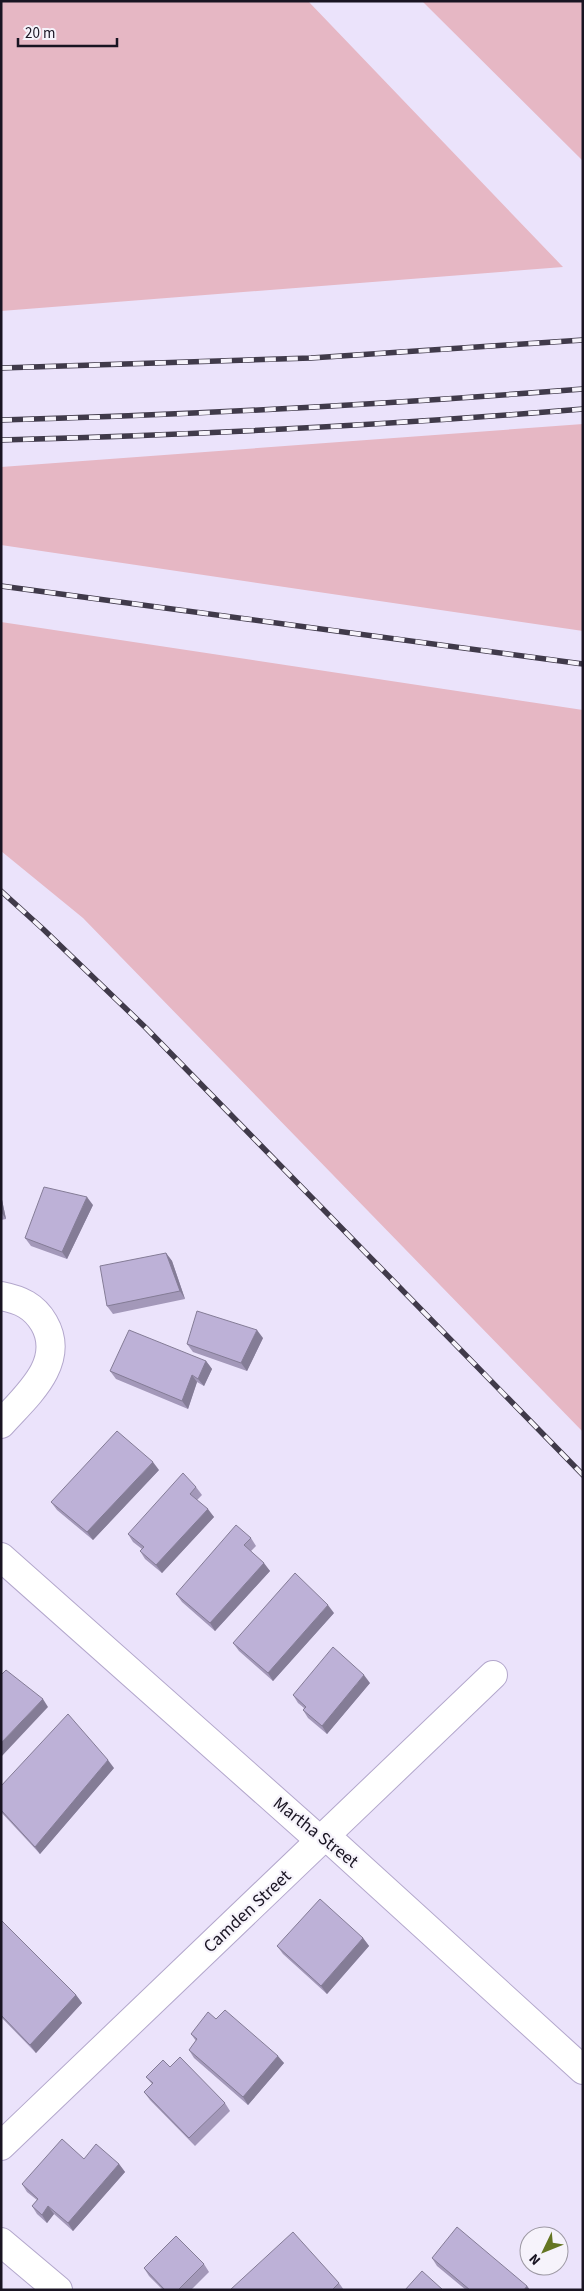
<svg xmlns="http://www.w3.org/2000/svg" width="584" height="2291" font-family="'Source Sans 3',sans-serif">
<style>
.green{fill:#e6b7c4}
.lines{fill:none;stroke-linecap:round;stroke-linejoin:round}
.minor-casing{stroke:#b3a7cc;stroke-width:30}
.minor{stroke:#fff;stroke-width:28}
.rail-casing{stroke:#403a4a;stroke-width:5.5}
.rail{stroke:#f6f3fb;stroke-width:4;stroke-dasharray:11;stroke-linecap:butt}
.wall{fill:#a398b9}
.shaded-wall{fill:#847c96}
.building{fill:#bdb1d7;stroke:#847c96}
.labels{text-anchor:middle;stroke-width:4.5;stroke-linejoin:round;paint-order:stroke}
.street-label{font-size:18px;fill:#191422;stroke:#f6f3fb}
</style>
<rect width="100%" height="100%" fill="#ebe3fb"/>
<!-- green -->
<path class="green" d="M1 1H308L563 267 1 311Z
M422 1H583V161Z
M583 424V631L1 545V467Z
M1 622 583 710V1432L83 918 1 851Z"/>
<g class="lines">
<defs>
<path id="minor" d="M1 1296C21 1300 34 1306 44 1323 67 1363 25 1397 1 1424
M1 1557 315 1836H326L583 2070
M1 2146 493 1675
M1 2242 58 2290"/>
</defs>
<!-- minor casing -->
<use href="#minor" class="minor-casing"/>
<!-- minor -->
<use href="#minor" class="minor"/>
<defs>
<path id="rail" d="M1 368 311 358 583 340
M1 420C195 415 389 404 583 389
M1 440C195 435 389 425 583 409
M1 586 583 664
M1 891 43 929 146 1028 583 1475"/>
</defs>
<!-- rail casing -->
<use href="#rail" class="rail-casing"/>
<!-- rail -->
<use href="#rail" class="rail"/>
</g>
<!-- wall -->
<path class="wall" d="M1 1195 6 1219 1 1220Z
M93 1205 67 1259 31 1246 25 1238Z
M166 1253 172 1261 185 1299 113 1314 107 1306Z
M263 1338 247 1371 193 1352 187 1344Z
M206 1361 212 1369 204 1386 197 1382 188 1409 116 1379 110 1371Z
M159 1470 93 1540 57 1510 51 1502Z
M196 1487 202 1495 197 1500 214 1517 162 1573 145 1559 140 1551 142 1549 133 1542 128 1534Z
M251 1538 256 1546 251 1551 270 1571 215 1631 182 1602 176 1594Z
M334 1613 273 1681 239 1651 233 1643Z
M370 1683 327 1734 308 1718 303 1710 304 1708 298 1703 293 1695Z
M114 1768 40 1854 1 1812V1786Z
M1 1920 76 1995 82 2003 36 2053 1 2017Z
M363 1938 369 1946 327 1994 283 1954 277 1946Z
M216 2019 284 2063 248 2105 194 2058 189 2050 196 2041 191 2034Z
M170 2067 225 2103 230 2111 195 2146 150 2100 144 2092 152 2084 146 2077Z
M84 2159 119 2164 125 2172 73 2231 54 2214 47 2223 37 2214 32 2206 37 2200 27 2192 22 2184Z
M432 2258 527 2286 530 2290H466L437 2266Z
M204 2264 209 2272 191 2290H163L149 2276 144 2268Z
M339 2283 344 2290H230Z"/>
<!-- shaded-wall -->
<path class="shaded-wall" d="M1 1195 6 1219 1 1212Z
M87 1197 93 1205 67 1259 62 1252Z
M166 1253 172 1261 185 1299 180 1291Z
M257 1330 263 1338 247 1371 241 1363Z
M206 1361 212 1369 204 1386 198 1379Z
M192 1375 197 1382 188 1409 182 1401Z
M153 1462 159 1470 93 1540 87 1532Z
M208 1509 214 1517 162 1573 156 1565Z
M264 1563 270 1571 215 1631 210 1623Z
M328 1605 334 1613 273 1681 268 1673Z
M364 1675 370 1683 327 1734 322 1726Z
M43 1699 48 1707 1 1757V1743Z
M108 1760 114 1768 40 1854 35 1847Z
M363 1938 369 1946 327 1994 321 1986Z
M76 1995 82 2003 36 2053 30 2045Z
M278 2056 284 2063 248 2105 243 2097Z
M119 2164 125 2172 73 2231 68 2223Z
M48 2206 54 2214 47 2223 42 2215Z
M527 2286 530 2290H524Z"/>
<!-- building -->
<path class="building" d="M44 1187 87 1197 62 1252 25 1238Z
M166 1253 180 1291 107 1306 100 1266Z
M197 1311 257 1330 241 1363 187 1344Z
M129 1330 206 1361 198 1379 192 1375 182 1401 110 1371Z
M117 1431 153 1462 87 1532 51 1502Z
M183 1473 196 1487 190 1494 208 1509 156 1565 140 1551 144 1547 128 1534Z
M236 1525 251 1538 244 1545 264 1563 210 1623 176 1594Z
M295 1573 328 1605 268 1673 233 1643Z
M333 1647 364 1675 322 1726 303 1710 306 1707 293 1695Z
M6 1670 43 1699 1 1743V1675Z
M68 1714 108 1760 35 1847 1 1810V1786Z
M320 1899 363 1938 321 1986 277 1946Z
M1 1920 76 1995 30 2045 1 2015Z
M225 2010 278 2056 243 2097 189 2050 197 2039 191 2034 208 2012 216 2019Z
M180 2057 225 2103 189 2138 144 2092 153 2083 146 2077 163 2060 170 2067Z
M62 2139 84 2159 96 2144 119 2164 68 2223 48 2206 42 2215 32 2206 38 2199 22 2184Z
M457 2227 527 2286 524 2290H470L432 2258Z
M293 2232 339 2283 332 2290H230Z
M176 2236 204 2264 178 2290H165L144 2268Z
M422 2271 443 2290H405Z"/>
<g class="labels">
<!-- street labels -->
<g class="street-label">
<text transform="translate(316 1832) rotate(38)" y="6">Martha Street</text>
<text transform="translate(247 1911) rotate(-43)" y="6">Camden Street</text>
</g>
</g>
<!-- border -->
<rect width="584" height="2291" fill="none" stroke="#191422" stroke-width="5"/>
<!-- north arrow -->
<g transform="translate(544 2251) rotate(227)"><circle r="24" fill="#f6f3fb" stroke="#9e9aa4"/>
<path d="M0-4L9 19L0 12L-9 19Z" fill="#647522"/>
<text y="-8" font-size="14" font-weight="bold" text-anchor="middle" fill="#191422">N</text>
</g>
<!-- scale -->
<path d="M18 38v8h99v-8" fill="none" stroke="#191422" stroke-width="2.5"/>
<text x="25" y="38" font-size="15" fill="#191422" stroke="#f6f3fb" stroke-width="4" paint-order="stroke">20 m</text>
</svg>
